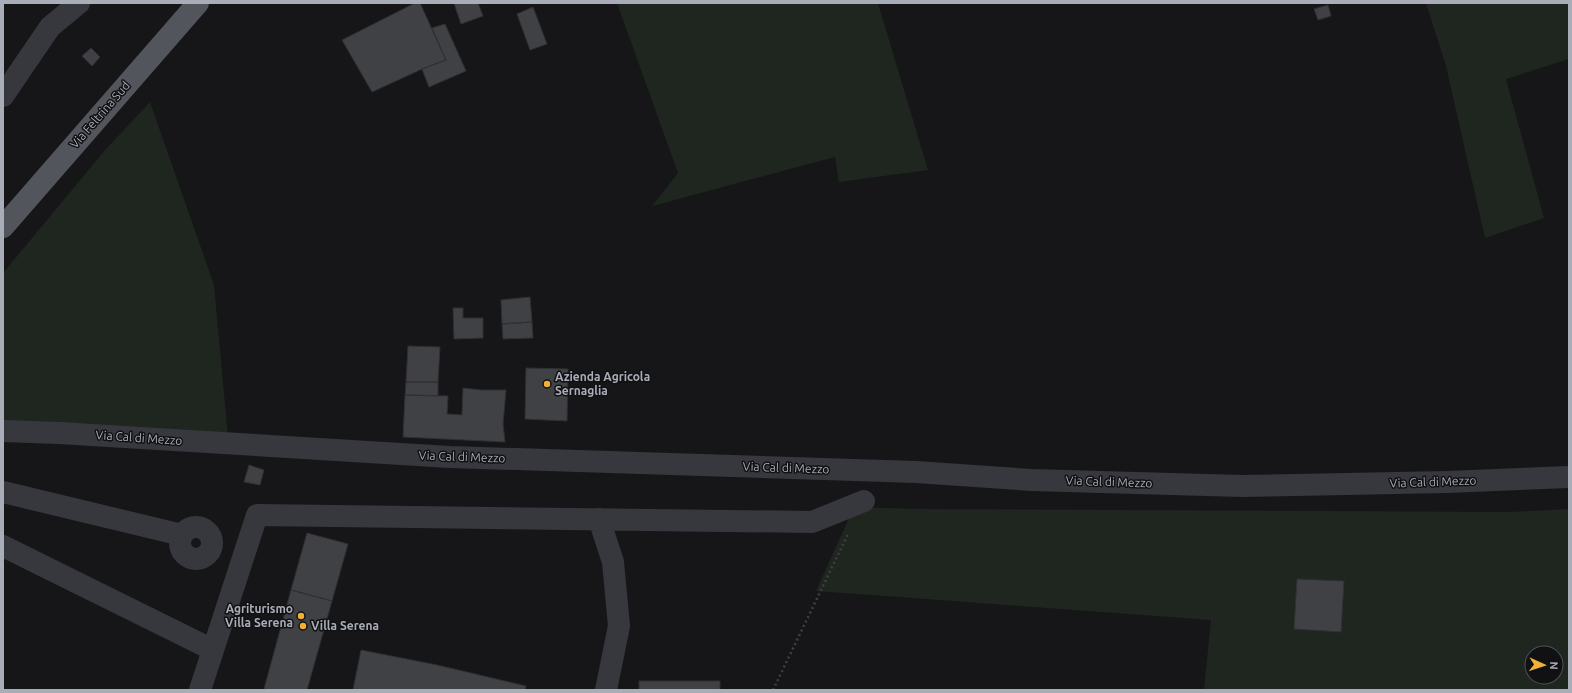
<svg xmlns="http://www.w3.org/2000/svg" width="1572" height="693" font-family="Ubuntu,sans-serif">
<style>
.green{fill:#1e261f;fill-rule:evenodd}
.building{fill:#404145;stroke:#303034}
.lines{fill:none;stroke-linecap:round;stroke-linejoin:round}
.path{stroke:#3d3f44;stroke-width:2.5;stroke-dasharray:2 3;stroke-linecap:butt}
.minor{stroke:#37383d;stroke-width:22}
.major{stroke:#53555c;stroke-width:22}
.poi-dot{fill:#f2b134;stroke:#111113;stroke-width:1.5}
.labels{text-anchor:middle;stroke-width:3;stroke-linejoin:round;paint-order:stroke}
.street-label{font-size:12px;fill:#a8adb8;stroke:#111113}
.poi-label{font-size:12px;font-weight:bold;fill:#a8adb8;stroke:#111113;text-anchor:start}
</style>
<rect width="100%" height="100%" fill="#161618"/>
<!-- green -->
<path class="green" d="M617 3H878L928 170 839 182 835 157 652 206 678 173Z
M1426 3H1569V59L1506 79 1544 218 1485 238 1446 66Z
M150 102 214 285 228 437 3 424V273L106 149Z
M854 507 917 509 1509 512 1569 509V690H1204L1211 620 816 591ZM1532 653H1556V677H1532Z"/>
<!-- building -->
<path class="building" d="M415 3H420L446 60 422 69 372 92 342 40Z
M454 3H478L483 16 461 24Z
M1328 5 1331 16 1318 20 1314 9Z
M533 7 547 44 530 50 517 14Z
M445 24 466 71 429 87 422 69 446 60 432 28Z
M91 48 100 57 92 66 82 56Z
M530 297 532 322 502 324 501 300Z
M453 308H463V318H483V338L454 339Z
M532 322 533 338 503 339 502 324Z
M408 346 440 347 438 382H406Z
M526 368 568 369 567 421 525 419Z
M406 382H438V396L405 395Z
M463 388 481 390H506L503 424 505 442 403 437 405 395 448 396 447 414 462 415Z
M249 465 264 470 260 485 244 482Z
M307 533 348 544 332 601 291 590Z
M1297 579 1344 581 1341 632 1294 629Z
M291 590 332 601 307 690H268L264 689Z
M361 650 437 665 526 686 525 690H353Z
M639 681H720V690H639Z"/>
<g class="lines">
<!-- path -->
<path class="path" d="M773 690 848 534"/>
<!-- minor -->
<path class="minor" d="M3 96 50 27 79 3
M3 431 59 433 450 457 916 472 1031 480 1242 486 1447 482 1569 477
M3 492 182 535
M599 519 613 562 619 626 606 690
M180 543a16 16 0 1 1 32 0a16 16 0 1 1-32 0Z
M3 546 213 650 257 515 812 522 864 501
M200 690 213 650"/>
<!-- major -->
<path class="major" d="M3 227 198 3"/>
</g>
<!-- markers -->
<g class="poi-dot">
<circle cx="547" cy="384" r="4"/>
<circle cx="301" cy="616" r="4"/>
<circle cx="303" cy="626" r="4"/>
</g>
<g class="labels">
<!-- street labels -->
<g class="street-label">
<text transform="translate(100 115) rotate(-49)" y="4">Via Feltrina Sud</text>
<text transform="translate(139 438) rotate(4)" y="4">Via Cal di Mezzo</text>
<text transform="translate(462 457) rotate(2)" y="4">Via Cal di Mezzo</text>
<text transform="translate(786 468) rotate(2)" y="4">Via Cal di Mezzo</text>
<text transform="translate(1109 482) rotate(2)" y="4">Via Cal di Mezzo</text>
<text transform="translate(1433 482) rotate(-2)" y="4">Via Cal di Mezzo</text>
</g>
<!-- poi labels -->
<g class="poi-label">
<text x="555" y="381">Azienda Agricola<tspan x="555" dy="14">Sernaglia</tspan></text>
<text x="293" y="613" text-anchor="end">Agriturismo<tspan x="293" dy="14">Villa Serena</tspan></text>
<text x="311" y="630">Villa Serena</text>
</g>
</g>
<!-- border -->
<rect width="1572" height="693" fill="none" stroke="#a8adb8" stroke-width="8"/>
<!-- north arrow -->
<g transform="translate(1544 665) rotate(93)"><circle r="19" fill="#111113" stroke="#4d4f55"/>
<path d="M0-3L7 15L0 10L-7 15Z" fill="#f2b134"/>
<text y="-6" font-size="11" font-weight="bold" text-anchor="middle" fill="#a8adb8">N</text>
</g>
</svg>
